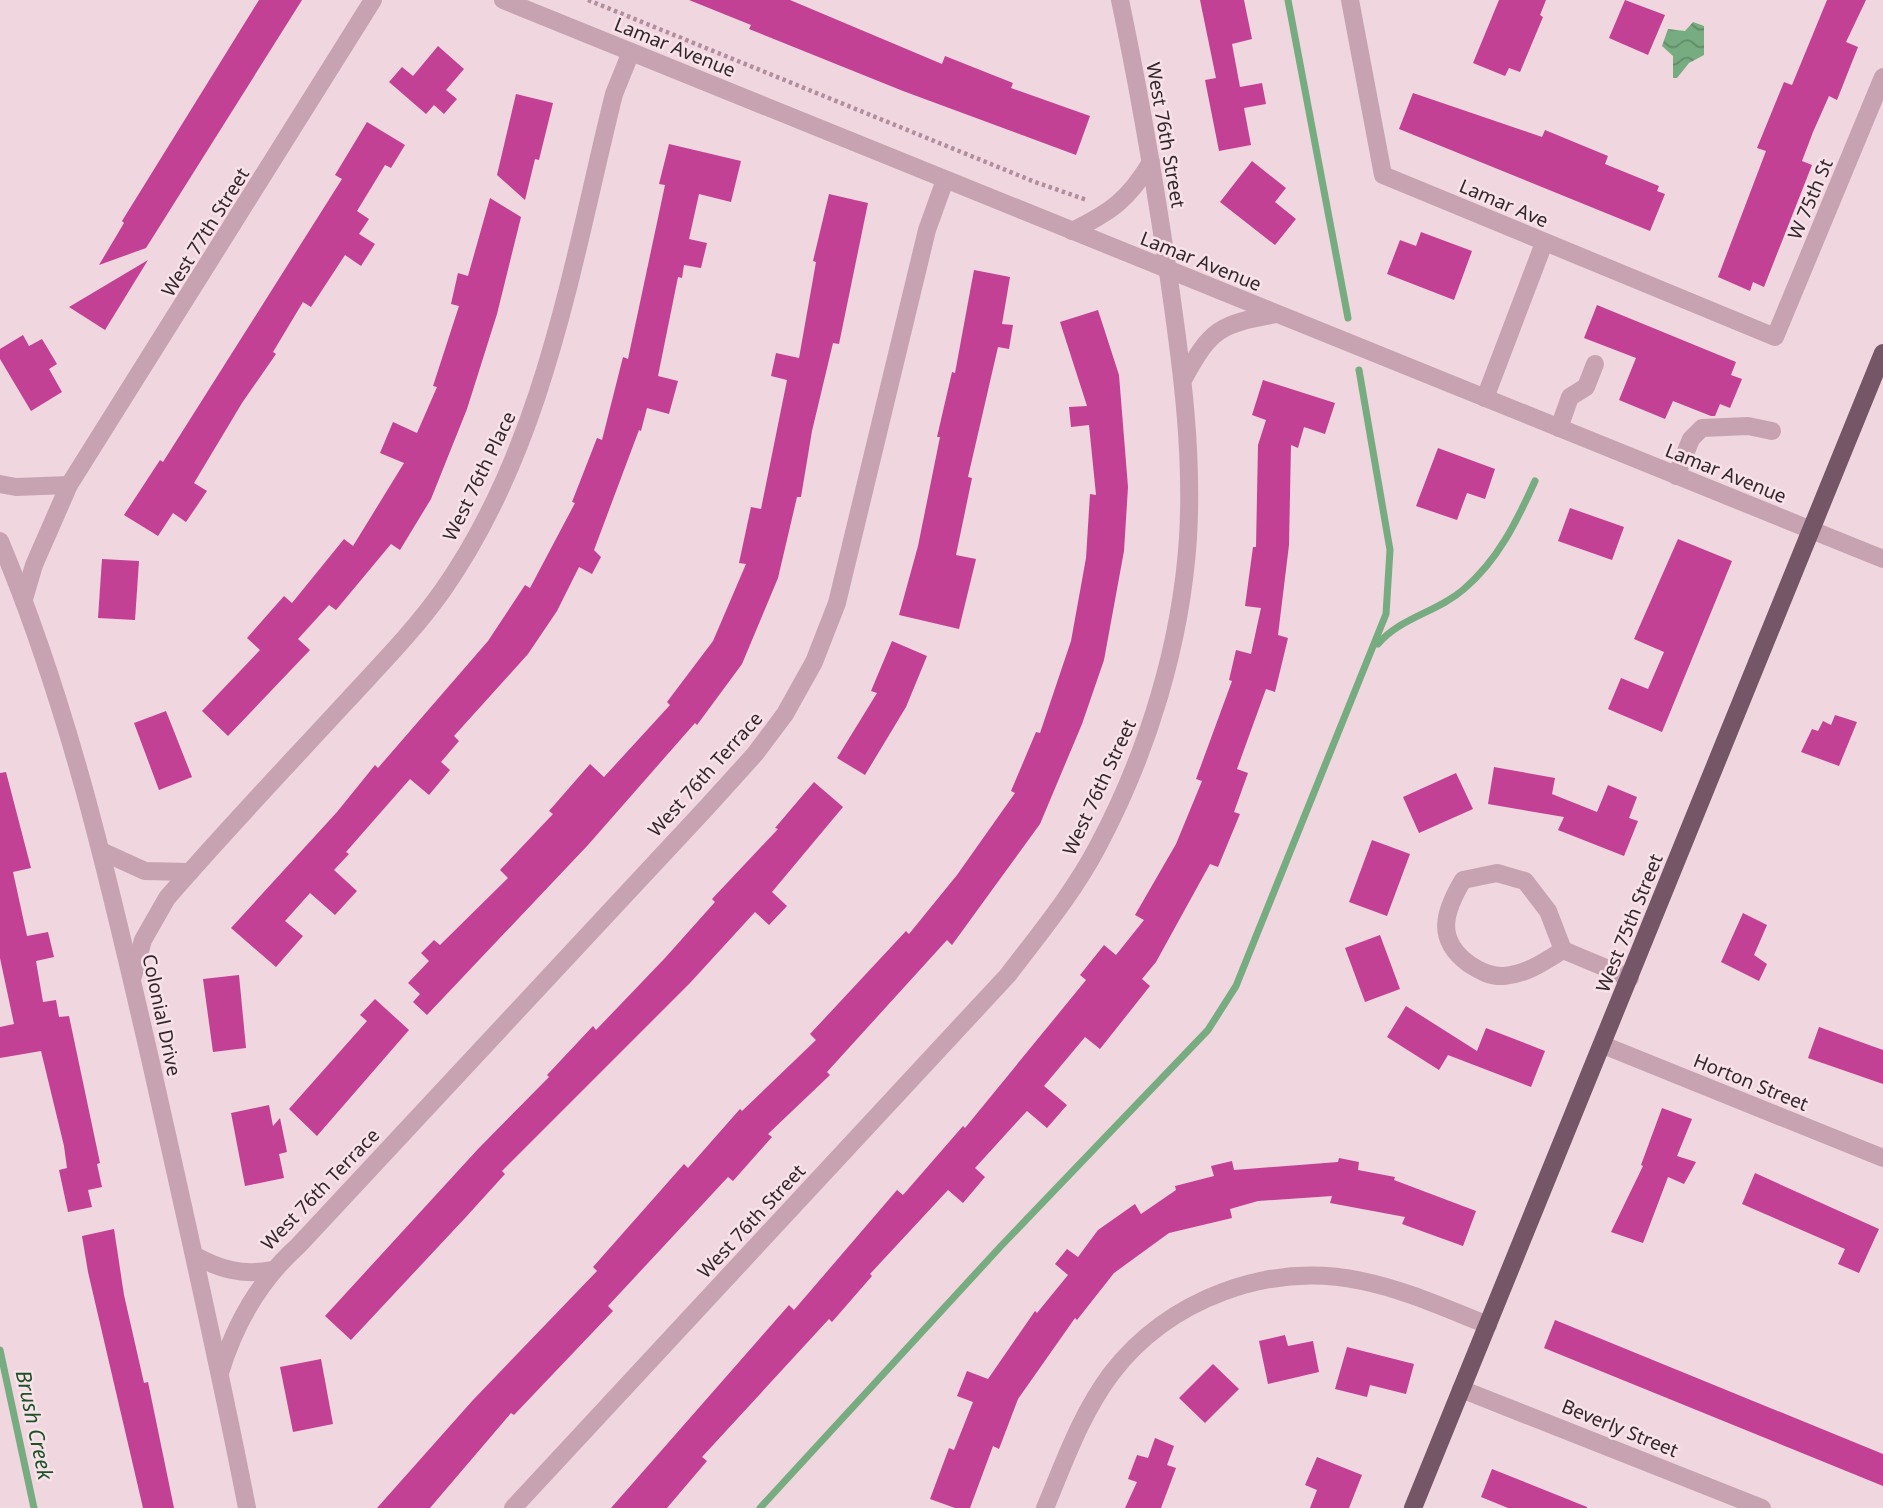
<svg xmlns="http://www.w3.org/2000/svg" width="1883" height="1508" font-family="'Noto Sans',sans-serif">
	<defs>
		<pattern id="water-waves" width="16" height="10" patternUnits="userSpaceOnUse" patternTransform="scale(1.75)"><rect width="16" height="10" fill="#76ac7f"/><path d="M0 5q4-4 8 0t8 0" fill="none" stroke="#618c68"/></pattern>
	</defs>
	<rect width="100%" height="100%" fill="#f0d6df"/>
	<path fill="url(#water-waves)" d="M1693,22L1704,26V55L1689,63L1677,78H1673V56L1662,46L1668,29L1685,31Z"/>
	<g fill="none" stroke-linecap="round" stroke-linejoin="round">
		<g stroke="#76ac7f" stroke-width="7">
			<path d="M1288,0L1348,318"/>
			<path d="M1378,644C1401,617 1438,612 1464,589C1498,560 1517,521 1535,481"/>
			<path d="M0,1350L34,1508"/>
			<path d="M760,1508L1001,1246L1208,1030L1236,986L1386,614L1390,550L1359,370"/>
		</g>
	</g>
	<g fill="#c34194">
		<path d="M259,0H302L146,248L99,265L124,223L122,221Z"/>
		<path d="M689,0H790L942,64L945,56L1013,83L1011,88L1090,116L1076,155L903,91L749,29L751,25Z"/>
		<path d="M1200,0H1244L1252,39L1232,44L1240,87L1262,83L1266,104L1244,108L1251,145L1219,151L1205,80L1216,78Z"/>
		<path d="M1499,0H1546L1540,15L1543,17L1520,72L1509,68L1505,76L1473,63Z"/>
		<path d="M1625,0L1665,15L1648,55L1609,38Z"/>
		<path d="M1827,0H1866L1846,42L1858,47L1837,100L1829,96L1813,132L1802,161L1812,165L1764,287L1753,282L1750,291L1718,277L1766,151L1757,148L1784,82L1792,85Z"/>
		<path d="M438,46L464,69L446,90L457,99L444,114L434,105L426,114L389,82L402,67L413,76Z"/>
		<path d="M1413,93L1542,137L1545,130L1608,156L1605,164L1659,186L1657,191L1665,194L1650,231L1399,129Z"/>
		<path d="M516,94L553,103L539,160L535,159L525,200L497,175Z"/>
		<path d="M367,122L405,145L391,168L385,165L357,211L369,219L359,234L375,244L361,266L345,255L311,307L303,302L273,352L276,354L242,403L194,483L207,491L186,522L173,513L158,536L124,515L160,460L163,462L342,179L335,175Z"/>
		<path d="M669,144L741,161L731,202L699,194L689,239L707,243L701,268L684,265L682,278L678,277L658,376L678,381L669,414L647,408L641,431L639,430L594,550L601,557L592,574L579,567L557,611L528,654L454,736L459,741L441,762L450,770L429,795L410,779L346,852L349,854L334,870L357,891L335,915L310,893L285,921L303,936L276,967L231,928L337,812L375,765L378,768L488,641L525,585L530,588L575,503L572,502L597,438L602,440L623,357L628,359L665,185L659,184Z"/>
		<path d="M1252,161L1286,188L1275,202L1296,219L1275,245L1220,202Z"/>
		<path d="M829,194L868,203L839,344L833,343L812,431L801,497H797L778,578L742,664L697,725L695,723L588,845L427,1015L413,1002L420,994L408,983L429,961L421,953L434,940L440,945L508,878L500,870L553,814L549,811L590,764L604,777L670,705L667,702L713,641L746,564L739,563L751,507L761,509L787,380L771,376L776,353L799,358L816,262L813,261Z"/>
		<path d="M490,198L521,217L497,314L467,409L431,499L400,550L391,544L336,610L329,605L298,639L310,650L228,736L202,711L260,650L247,638L284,596L292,603L344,539L353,546L404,463L380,453L393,422L417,433L437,387L433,386L459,306L451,304L458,273L468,276Z"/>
		<path d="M1421,232L1472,251L1454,300L1387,274L1400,240L1416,246Z"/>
		<path d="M148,260L105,330L69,307Z"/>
		<path d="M974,270L1010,277L1002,324L1013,325L1009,349L998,347L968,477L972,478L956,555L976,559L959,629L899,615L918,546L940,437H937L952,372L955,373Z"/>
		<path d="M1597,305L1736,362L1731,375L1742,379L1730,408L1720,404L1715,416H1711L1673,401L1665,419L1619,400L1636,358L1584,338Z"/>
		<path d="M1098,310L1119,375L1128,487L1124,551L1104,660L1082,724L1040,824L952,945L947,940L827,1072L830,1075L768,1134L772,1137L733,1181L728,1177L675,1234L608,1306L613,1311L514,1415L511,1413L430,1508H377L473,1400L597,1271L593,1267L684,1164L688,1168L740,1109L742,1111L816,1040L810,1034L906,931L909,934L957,875L1015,793L1011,791L1036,732L1040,733L1071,641L1086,558L1090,494L1096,495L1089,425L1071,427L1069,407L1087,406L1060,322Z"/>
		<path d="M23,335L29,346L42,339L57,364L49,369L62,392L31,411L0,359V349Z"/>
		<path d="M1263,380L1335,403L1325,434L1304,427L1298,448L1291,445L1289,545L1278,635L1288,638L1275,692L1266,689L1237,769L1248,773L1234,812L1240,814L1218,867L1210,864L1156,962L1142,979L1150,986L1100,1049L1085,1037L1044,1086L1067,1105L1047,1128L1027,1111L975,1168L985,1177L963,1203L948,1190L870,1274L872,1276L832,1322L829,1319L702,1457L707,1461L667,1508H611L789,1305L794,1310L897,1190L903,1195L963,1126L965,1128L1086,980L1080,975L1104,945L1116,955L1144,920L1135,915L1176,844L1202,781L1196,779L1232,681L1229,680L1236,650L1251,654L1261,608L1245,606L1253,547H1256L1258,445L1266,420L1252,415Z"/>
		<path d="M1438,448L1495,469L1485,499L1467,493L1457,520L1416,506Z"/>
		<path d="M1570,508L1624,527L1612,560L1558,541Z"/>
		<path d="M1678,539L1732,561L1662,732L1608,709L1621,678L1648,689L1664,652L1634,639Z"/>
		<path d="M102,559L139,561L135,620L98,618Z"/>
		<path d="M892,641L927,656L906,707L865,775L837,758L877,693L871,691Z"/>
		<path d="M166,711L192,777L159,790L134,723Z"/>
		<path d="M1835,715L1857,722L1839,766L1801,752L1812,729L1818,731L1823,721L1831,725Z"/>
		<path d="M1494,767L1555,778L1552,794L1597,812L1608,785L1637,797L1629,818L1638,821L1624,856L1558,830L1564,817L1488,804Z"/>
		<path d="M6,772L31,868L13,872L27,936L48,932L54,957L36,961L43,1002L56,1000L59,1017L69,1016L100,1163L97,1164L102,1187L88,1190L92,1207L68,1212L59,1170L67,1168L64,1146L41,1051L0,1058V1027L14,1024L0,958V773Z"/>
		<path d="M1456,773L1473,809L1419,833L1403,797Z"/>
		<path d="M814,782L843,807L772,892L787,906L769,925L755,912L690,983L502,1171L505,1174L466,1217L351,1340L325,1316L478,1149L549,1077L547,1075L593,1026L596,1030L665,958L715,902L712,899L778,829L775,828Z"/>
		<path d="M1372,840L1410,854L1387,916L1349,902Z"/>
		<path d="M1743,913L1767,925L1754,955L1767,964L1759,981L1721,962Z"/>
		<path d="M1380,935L1400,989L1365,1002L1345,948Z"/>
		<path d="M239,975L246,1048L213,1052L203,979Z"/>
		<path d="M375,999L409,1030L317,1136L289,1109L367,1021L360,1015Z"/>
		<path d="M1406,1006L1477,1051L1486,1028L1545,1051L1531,1087L1448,1055L1439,1070L1387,1037Z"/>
		<path d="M1819,1027L1883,1050V1084L1808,1058Z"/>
		<path d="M269,1105L273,1126L280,1118L287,1152L279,1154L284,1178L245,1186L231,1113Z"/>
		<path d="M1662,1108L1692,1119L1677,1156L1696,1162L1684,1184L1668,1177L1643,1243L1611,1232L1643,1166L1641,1165Z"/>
		<path d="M1339,1158L1359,1162L1358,1170L1395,1177L1394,1180L1476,1211L1463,1246L1402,1224L1405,1217L1330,1203L1332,1196L1258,1201L1230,1209L1232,1218L1169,1233L1114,1273L1077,1320L1075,1318L1018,1399L999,1449L993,1446L970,1508H955L930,1499L949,1448L954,1450L973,1402L957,1396L967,1371L988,1379L1035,1311L1037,1313L1068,1275L1055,1264L1067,1249L1078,1257L1098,1230L1135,1204L1141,1214L1176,1190L1175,1186L1214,1176L1211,1166L1232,1161L1234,1170L1338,1162Z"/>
		<path d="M1755,1173L1879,1229L1859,1273L1838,1264L1845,1249L1742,1204Z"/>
		<path d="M114,1229L124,1295L144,1383L148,1382L174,1508H143L88,1272L82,1236Z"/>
		<path d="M1555,1320L1883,1454V1486L1544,1348Z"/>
		<path d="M1285,1335L1288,1346L1313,1341L1319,1372L1268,1384L1259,1341Z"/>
		<path d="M1347,1347L1414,1364L1406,1394L1370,1385L1367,1397L1335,1389Z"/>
		<path d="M321,1359L333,1424L293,1432L280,1367Z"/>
		<path d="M1213,1364L1239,1389L1205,1423L1179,1398Z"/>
		<path d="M1155,1438L1174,1446L1167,1465L1176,1468L1161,1508H1125L1137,1482L1128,1479L1137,1455L1148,1458Z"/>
		<path d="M1317,1457L1362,1475L1349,1508H1310L1317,1490L1305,1485Z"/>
		<path d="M1492,1469L1587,1507V1508H1508L1481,1497Z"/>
	</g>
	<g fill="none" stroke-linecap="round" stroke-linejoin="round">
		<path stroke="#b28d9e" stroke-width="4.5" stroke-dasharray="3.5 3.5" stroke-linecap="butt" d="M588,0L1035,182L1087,200"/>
		<g stroke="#c7a3b2" stroke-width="18">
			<path d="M503,0L1883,559"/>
			<path d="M1350,0L1383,175L1775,337L1883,77"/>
			<path d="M1072,231C1111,212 1129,199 1151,162"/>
			<path d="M1183,380C1211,328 1220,324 1277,314"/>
			<path d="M1485,398L1544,243"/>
			<path d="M1559,428L1570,397L1586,387L1595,364"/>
			<path d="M1676,476L1691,439L1702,428L1748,426L1772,431"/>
			<path d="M0,484L16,487L69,485"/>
			<path d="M0,541C71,711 110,885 151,1063C184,1211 218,1359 247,1508"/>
			<path d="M24,599L34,565L69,485L373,0"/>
			<path d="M101,851L145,871L190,872"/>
			<path d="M1497,873L1525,881L1548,911L1563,950C1544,962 1527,974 1504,976C1491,977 1480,971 1469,964C1435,939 1444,912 1463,880Z"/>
			<path d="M1563,950L1630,978"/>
			<path d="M133,976L143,940L167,898C225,831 286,767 346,702C379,666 414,631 443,590C545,444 572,263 614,94L631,52"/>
			<path d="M1603,1045L1883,1158"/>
			<path d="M194,1255C219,1269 243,1276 272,1270"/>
			<path d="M220,1373C235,1323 260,1280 298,1246L708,806L755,754L785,714L814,662L837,603L927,230L945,180"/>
			<path d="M1461,1389L1762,1508"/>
			<path d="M513,1508L1008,975C1040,933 1074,892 1098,846C1148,752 1181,644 1188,538C1193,453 1182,370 1170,286C1156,190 1140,95 1120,0"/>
			<path d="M1045,1508C1064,1463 1081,1414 1111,1374C1168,1299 1269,1261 1362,1281C1406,1290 1447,1309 1488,1325"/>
		</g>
		<path stroke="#745666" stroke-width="18" d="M1413,1508L1883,353"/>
	</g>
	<g text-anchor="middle" stroke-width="5" stroke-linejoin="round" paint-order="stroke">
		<g font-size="19" fill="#32252c" stroke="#f8e2e9">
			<text transform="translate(675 47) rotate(22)" y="7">Lamar Avenue</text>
			<text transform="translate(1166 135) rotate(80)" y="7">West 76th Street</text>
			<text transform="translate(1810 199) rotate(-67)" y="7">W 75th St</text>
			<text transform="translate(1504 203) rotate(23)" y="7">Lamar Ave</text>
			<text transform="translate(205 232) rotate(-58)" y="7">West 77th Street</text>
			<text transform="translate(1201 261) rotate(22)" y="7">Lamar Avenue</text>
			<text transform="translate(1726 473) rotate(22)" y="7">Lamar Avenue</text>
			<text transform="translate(479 476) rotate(-64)" y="7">West 76th Place</text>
			<text transform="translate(705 774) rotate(-48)" y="7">West 76th Terrace</text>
			<text transform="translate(1099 787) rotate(-65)" y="7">West 76th Street</text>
			<text transform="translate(1629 923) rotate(-68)" y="7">West 75th Street</text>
			<text transform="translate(162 1015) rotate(78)" y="7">Colonial Drive</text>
			<text transform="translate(1751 1082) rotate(22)" y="7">Horton Street</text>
			<text transform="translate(320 1189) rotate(-46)" y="7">West 76th Terrace</text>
			<text transform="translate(751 1221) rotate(-47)" y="7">West 76th Street</text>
			<text transform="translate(1620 1428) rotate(22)" y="7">Beverly Street</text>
		</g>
		<g font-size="21" font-style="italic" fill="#1c5226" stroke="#f8e2e9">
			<text transform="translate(34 1425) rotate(78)" y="7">Brush Creek</text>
		</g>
	</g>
</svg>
